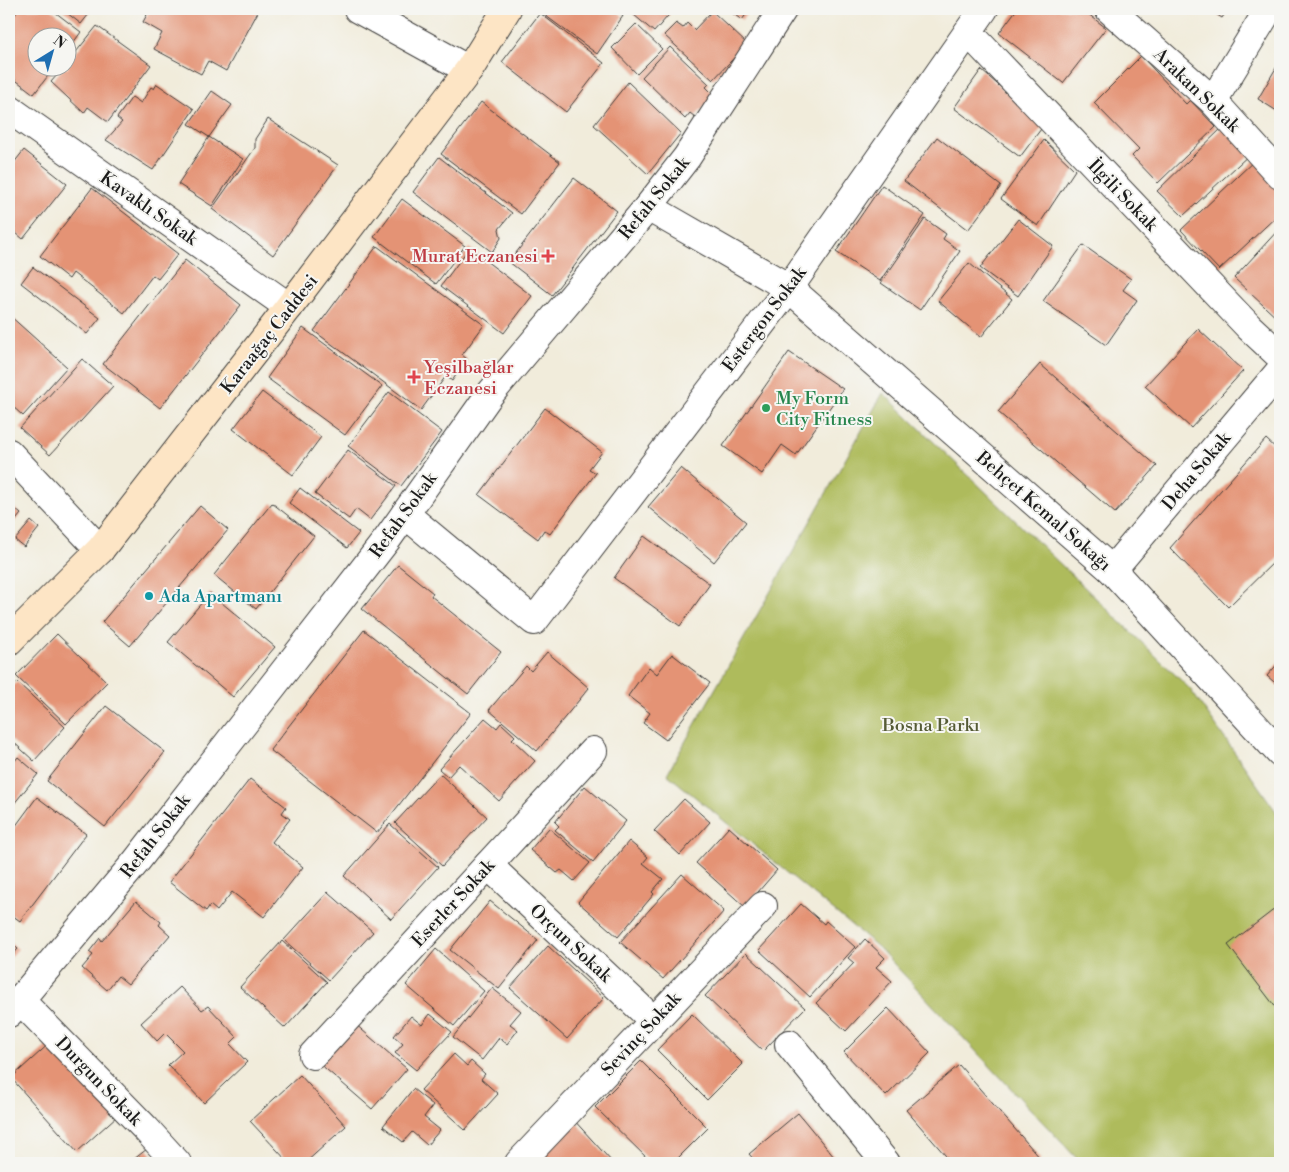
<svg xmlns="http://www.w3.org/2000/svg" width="1289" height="1172" font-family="'Libre Bodoni',serif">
	<rect width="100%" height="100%" fill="#f6f6f2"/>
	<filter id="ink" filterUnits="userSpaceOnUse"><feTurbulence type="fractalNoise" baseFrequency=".02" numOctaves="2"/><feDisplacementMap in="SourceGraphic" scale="10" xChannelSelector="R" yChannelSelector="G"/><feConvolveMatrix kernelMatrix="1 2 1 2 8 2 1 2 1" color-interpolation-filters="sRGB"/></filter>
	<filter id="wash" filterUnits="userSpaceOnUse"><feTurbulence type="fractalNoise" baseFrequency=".0096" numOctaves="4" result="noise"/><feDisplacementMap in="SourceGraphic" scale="20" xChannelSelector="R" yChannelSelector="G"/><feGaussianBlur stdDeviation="1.12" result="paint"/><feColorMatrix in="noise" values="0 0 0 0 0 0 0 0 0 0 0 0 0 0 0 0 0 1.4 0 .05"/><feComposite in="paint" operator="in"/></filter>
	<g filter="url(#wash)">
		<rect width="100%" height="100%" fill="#f1ecdb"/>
		<path fill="#aebb5c" stroke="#656c3c" d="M883,393L1190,689L1280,817V1163H1081L878,947L667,774Z"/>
		<g id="blocks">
			<g fill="#e49374">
				<path d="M19,9H51L81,32L68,50V38H38V68H54L34,94L9,75V23Z"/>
				<path d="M62,9H93L81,24Z"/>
				<path d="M150,9H252L258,12L226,71L208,61L201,74L154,49L162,33L143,22Z"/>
				<path d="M545,9H615L623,16L597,54L542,13Z"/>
				<path d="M627,9H674L654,32Z"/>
				<path d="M726,9H750L742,20Z"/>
				<path d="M1017,9H1082L1106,28L1063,83L999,33Z"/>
				<path d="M1208,9H1228L1222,18Z"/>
				<path d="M712,11L747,44L713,80L664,35L676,23L683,28L687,23L694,30Z"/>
				<path d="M540,13L604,63L566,112L502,62Z"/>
				<path d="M636,24L662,49L637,74L612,48Z"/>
				<path d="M97,26L151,65L108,122L88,107L84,113L51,82L63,68H68V62Z"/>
				<path d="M670,47L709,84L706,87L715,96L695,117L690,113L685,119L642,77Z"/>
				<path d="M1141,56L1186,104L1190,100L1216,127L1158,183L1132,156L1139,149L1094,103Z"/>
				<path d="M1280,61V113L1258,99Z"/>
				<path d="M981,70L1044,125L1020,157L954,108Z"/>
				<path d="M628,82L681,133L648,174L594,125Z"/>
				<path d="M157,84L194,109L153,170L106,140L122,122L117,118L132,97L141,103L151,87L154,89Z"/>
				<path d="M212,91L232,105L209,137L189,124Z"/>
				<path d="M481,102L560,162L521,214L441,154Z"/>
				<path d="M268,119L338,165L273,255L212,209L255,148V139Z"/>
				<path d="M1224,126L1251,153L1183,216L1157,191Z"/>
				<path d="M209,137L243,159L212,206L178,184Z"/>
				<path d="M937,137L1001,186L968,230L904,181Z"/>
				<path d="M1044,140L1075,170L1038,226L1001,199Z"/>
				<path d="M24,150L67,184L23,239L9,227V169Z"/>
				<path d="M439,157L512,213L499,229L501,238L492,252L413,192Z"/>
				<path d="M1256,159L1280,184V213L1219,270L1181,230Z"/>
				<path d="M574,178L617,211L552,295L509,262Z"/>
				<path d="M882,185L925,215L880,281L836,252Z"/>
				<path d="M92,188L178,254L158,279L153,275L124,313L73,273L69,279L40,256Z"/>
				<path d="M402,199L465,246L436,284L374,237Z"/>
				<path d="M925,219L946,234L943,239L960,251L920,310L881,283Z"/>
				<path d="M1018,219L1053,246L1018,296L980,268Z"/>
				<path d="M1280,228V321L1234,278Z"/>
				<path d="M1083,245L1131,279L1123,290L1137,300L1106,345L1043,301Z"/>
				<path d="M377,246L484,325L462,355L467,359L452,381L446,376L421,410L314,331Z"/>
				<path d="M469,248L532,296L504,333L441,286Z"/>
				<path d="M185,260L241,305L160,408L103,364Z"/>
				<path d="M969,263L1012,299L981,337L938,301Z"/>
				<path d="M33,267L100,318L87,334L21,283Z"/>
				<path d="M9,315L67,367L23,416L9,403Z"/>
				<path d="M303,328L382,386L345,435L267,378Z"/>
				<path d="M1198,329L1243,371L1191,428L1145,386Z"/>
				<path d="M789,352L843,389L796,455L782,445L762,474L723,446Z"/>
				<path d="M82,359L113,386L50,455L20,428Z"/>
				<path d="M1040,364L1157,466L1115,513L998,412Z"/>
				<path d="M262,392L321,437L293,475L233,429Z"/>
				<path d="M389,392L442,432L401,486L348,446Z"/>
				<path d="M545,408L602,452L589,469L596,473L550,534L544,530L538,539L479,495Z"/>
				<path d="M1266,439L1280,452V556L1228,607L1170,548Z"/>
				<path d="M348,450L396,486L370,520L356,509L349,519L315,494Z"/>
				<path d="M681,468L746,522L714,562L648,507Z"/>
				<path d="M300,488L359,533L347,548L289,503Z"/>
				<path d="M272,503L314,536L256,609L214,575Z"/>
				<path d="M9,504L21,514L11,526L9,525Z"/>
				<path d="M200,506L228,530L130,646L102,622Z"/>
				<path d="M31,521L39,528L24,547L15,540Z"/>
				<path d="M644,536L710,584L680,626L614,578Z"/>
				<path d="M398,565L433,593L431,596L501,652L468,694L362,609Z"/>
				<path d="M210,593L275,647L233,697L168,642Z"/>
				<path d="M364,630L471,713L377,833L270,750Z"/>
				<path d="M57,634L107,682L66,724L16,676Z"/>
				<path d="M547,652L589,688L537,751L489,710L526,666L531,671Z"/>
				<path d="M672,654L710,683L666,740L643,723L650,713L628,696L649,667L657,674Z"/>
				<path d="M1280,661V687L1267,676Z"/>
				<path d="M17,682L65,727L34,761L9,738V691Z"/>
				<path d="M106,706L165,752L105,827L47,781Z"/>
				<path d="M485,718L497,728L501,723L515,736L512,739L535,761L499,801L459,765L448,777L439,769Z"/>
				<path d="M18,757L38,774L9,810V768Z"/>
				<path d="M440,774L487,817L442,866L395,823Z"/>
				<path d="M250,779L286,807L282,813L290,819L272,842L303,867L264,917L232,892L217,911L210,905L206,911L169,882Z"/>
				<path d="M585,786L626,821L593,862L555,830L559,826L555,822Z"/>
				<path d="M37,797L86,834L20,921L9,913V835Z"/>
				<path d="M684,799L710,822L680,855L654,831Z"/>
				<path d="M390,824L438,867L391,919L344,876Z"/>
				<path d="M729,827L777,870L745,907L696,863Z"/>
				<path d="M549,828L590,863L574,881L561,870L557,873L530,850Z"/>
				<path d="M629,841L648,857L643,863L663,879L652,892L654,894L618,937L578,902Z"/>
				<path d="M682,874L724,911L663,979L620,942Z"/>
				<path d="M328,892L373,932L329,980L284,940Z"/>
				<path d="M136,901L161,922L159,925L170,935L128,984L118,976L107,990L82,968L93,955L89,952L100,938L102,941Z"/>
				<path d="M490,901L538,940L499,989L450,950Z"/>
				<path d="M801,904L824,924L826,921L855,947L810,997L759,950Z"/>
				<path d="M1280,905V1013L1228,945Z"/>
				<path d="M865,939L885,958L876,967L892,981L846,1031L816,1003L854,963L848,958Z"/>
				<path d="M9,941L18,949L9,959Z"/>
				<path d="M282,941L327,982L285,1028L240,987Z"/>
				<path d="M548,946L604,998L567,1039L510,988Z"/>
				<path d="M436,949L484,991L454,1026L406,985Z"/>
				<path d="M746,953L805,1008L763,1051L705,996Z"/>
				<path d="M180,987L202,1010L208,1006L237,1037L230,1044L247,1062L204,1103L168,1065L183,1051L165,1033L157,1041L141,1023Z"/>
				<path d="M492,988L521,1011L510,1024L518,1030L507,1044L499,1038L482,1060L453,1037Z"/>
				<path d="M888,1008L930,1053L886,1096L844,1052Z"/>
				<path d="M430,1014L452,1032L416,1070L395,1053L403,1044L394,1036L411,1016L422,1025Z"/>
				<path d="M692,1014L743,1064L707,1100L657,1050Z"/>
				<path d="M354,1023L407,1069L372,1109L319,1063Z"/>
				<path d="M51,1042L118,1115L77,1152L11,1078Z"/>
				<path d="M454,1054L467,1066L471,1061L485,1074L481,1079L498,1094L465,1130L421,1090Z"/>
				<path d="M641,1061L708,1128L673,1163H652L595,1107Z"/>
				<path d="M959,1065L1041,1159L1035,1163H952L906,1110Z"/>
				<path d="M300,1075L346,1126L305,1163H289L250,1121Z"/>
				<path d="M413,1089L433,1105L424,1117L440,1130L427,1145L412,1132L403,1142L383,1126Z"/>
				<path d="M798,1113L839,1163H757L749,1154Z"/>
				<path d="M572,1118L613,1163H544L534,1153Z"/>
				<path d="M147,1149L158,1163H129Z"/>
			</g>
		</g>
	</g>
	<g filter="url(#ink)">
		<use href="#blocks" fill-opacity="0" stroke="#3c3b39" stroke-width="1"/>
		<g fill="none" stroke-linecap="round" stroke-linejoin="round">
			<defs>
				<g id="street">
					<path d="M358,9L469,70"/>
					<path d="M1109,9L1213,101L1280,175"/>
					<path d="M968,32L1249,327L1280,356"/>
					<path d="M1213,101L1269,9"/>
					<path d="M9,109L289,307"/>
					<path d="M648,207L789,288L1112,570L1280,753"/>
					<path d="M9,453L100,550"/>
					<path d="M405,514L534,621L789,288L984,9"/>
					<path d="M1112,570L1280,371"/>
					<path d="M488,865L654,1021"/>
					<path d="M19,999L146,1129L177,1163"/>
					<path d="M9,1013L135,863L388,538L490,394L648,207L687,157L783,9"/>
					<path d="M789,1044L886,1163"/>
					<path d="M313,1055L593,751"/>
					<path d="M519,1163L763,906"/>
				</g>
				<path id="secondary" d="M9,641L100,550L289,307L469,70L507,9"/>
			</defs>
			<use href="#street" stroke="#3c3b39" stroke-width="30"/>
			<use href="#secondary" stroke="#3c3b39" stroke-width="30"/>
			<use href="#street" stroke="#fff" stroke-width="28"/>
			<use href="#secondary" stroke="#fde5c5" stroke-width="28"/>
		</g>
	</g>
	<g fill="#e0444e" stroke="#f6f6f2" stroke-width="2">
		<path d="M545.5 248.5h5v5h5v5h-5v5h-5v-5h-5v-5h5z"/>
		<path d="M411.5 369.5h5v5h5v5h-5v5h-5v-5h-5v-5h5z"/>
	</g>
	<circle fill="#2e9e5b" stroke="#f6f6f2" stroke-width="2" cx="766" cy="408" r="5"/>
	<circle fill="#0f9aa8" stroke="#f6f6f2" stroke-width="2" cx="149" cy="596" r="5"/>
	<g text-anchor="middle" stroke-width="4" stroke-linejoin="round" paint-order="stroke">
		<g font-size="18" fill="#1c1c1c" stroke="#f6f6f2">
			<text transform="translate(1197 90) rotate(44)" y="6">Arakan Sokak</text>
			<text transform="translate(1123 195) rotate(46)" y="6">İlgili Sokak</text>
			<text transform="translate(654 198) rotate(-51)" y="6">Refah Sokak</text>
			<text transform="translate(149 208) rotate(35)" y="6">Kavaklı Sokak</text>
			<text transform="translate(764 319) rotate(-53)" y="6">Estergon Sokak</text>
			<text transform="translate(269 334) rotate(-52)" y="6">Karaağaç Caddesi</text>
			<text transform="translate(1196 471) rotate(-50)" y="6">Deha Sokak</text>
			<text transform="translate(1044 511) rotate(41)" y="6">Behçet Kemal Sokağı</text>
			<text transform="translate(403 515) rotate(-54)" y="6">Refah Sokak</text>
			<text transform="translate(155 836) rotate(-52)" y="6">Refah Sokak</text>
			<text transform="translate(453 903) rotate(-47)" y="6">Eserler Sokak</text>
			<text transform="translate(571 943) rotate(43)" y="6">Orçun Sokak</text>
			<text transform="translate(641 1034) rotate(-47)" y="6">Sevinç Sokak</text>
			<text transform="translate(99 1081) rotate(46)" y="6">Durgun Sokak</text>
		</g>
		<g font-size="18" fill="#be3a42" stroke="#f6f6f2" text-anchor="end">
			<text x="538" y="262">Murat Eczanesi</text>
			<text x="424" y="373" text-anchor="start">Yeşilbağlar<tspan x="424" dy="21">Eczanesi</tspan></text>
		</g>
		<g font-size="18" fill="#27864d" stroke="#f6f6f2" text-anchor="start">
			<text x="776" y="404">My Form<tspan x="776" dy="21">City Fitness</tspan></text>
		</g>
		<g font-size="18" fill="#0d838f" stroke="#f6f6f2" text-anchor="start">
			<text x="159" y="602">Ada Apartmanı</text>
		</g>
		<g font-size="18" fill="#565c36" stroke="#f6f6f2">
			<text x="931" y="731">Bosna Parkı</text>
		</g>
	</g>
	<rect width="1289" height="1172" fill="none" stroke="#f6f6f2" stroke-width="30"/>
	<g transform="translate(52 52) rotate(37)"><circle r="24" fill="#f6f6f2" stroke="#9f9f9c"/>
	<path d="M0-4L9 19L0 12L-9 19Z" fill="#1f6fb2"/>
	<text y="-8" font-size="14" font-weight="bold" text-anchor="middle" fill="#1c1c1c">N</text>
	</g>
</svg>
